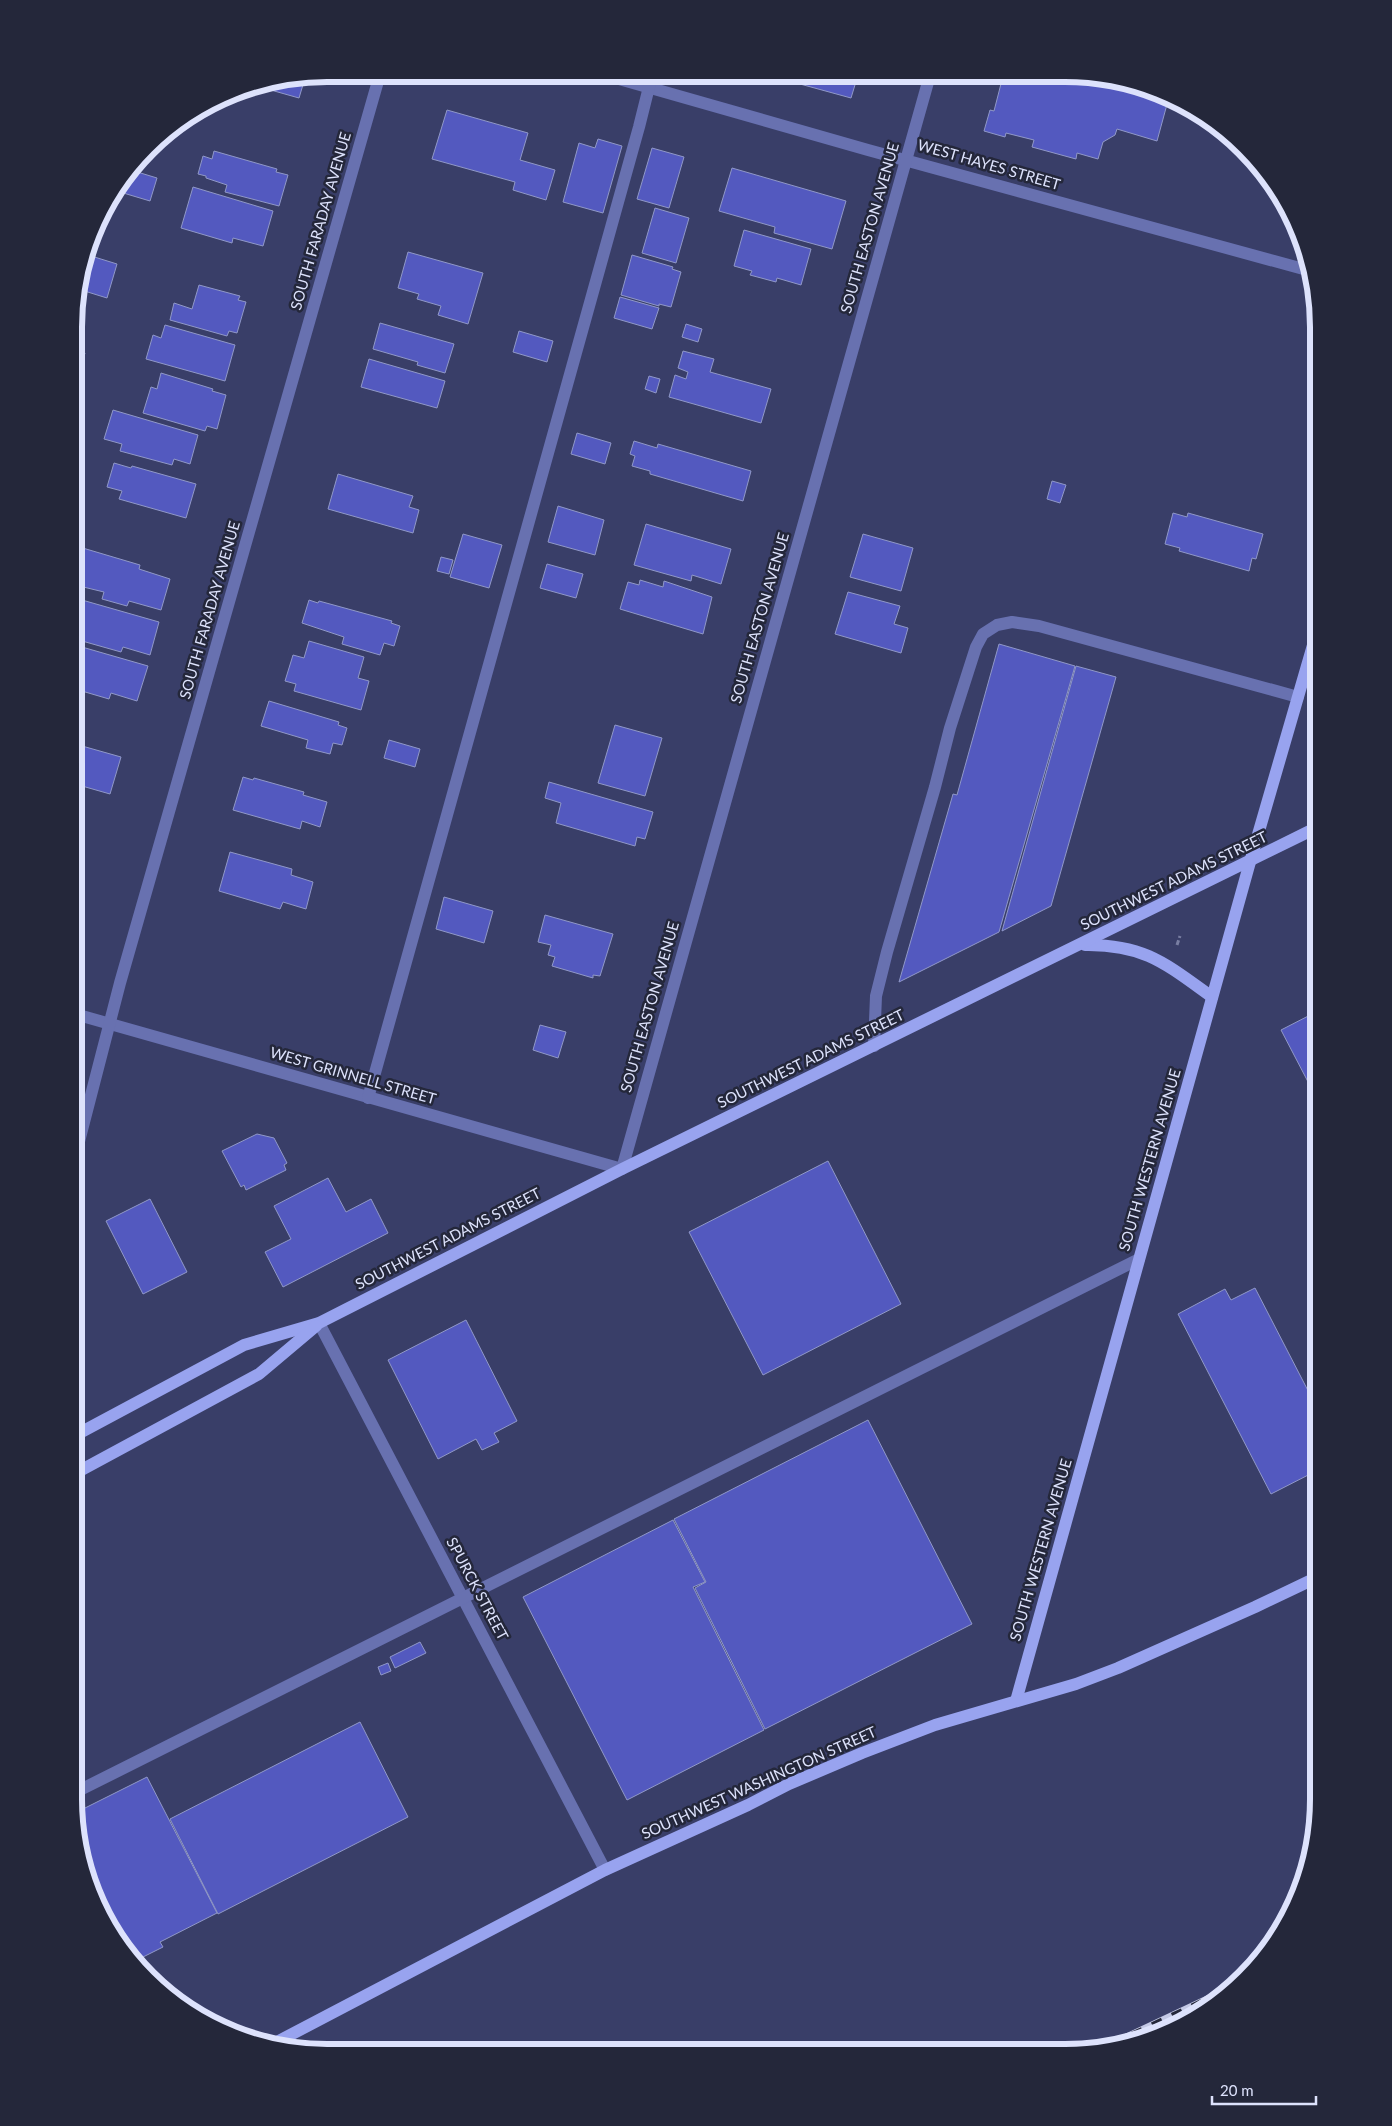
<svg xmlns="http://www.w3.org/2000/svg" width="1392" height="2126" font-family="Lato,sans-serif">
	<rect width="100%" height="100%" fill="#393e68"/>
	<g fill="#5359bf" stroke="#9098c8">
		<path d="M779,75H858L851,98L800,84L779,77Z"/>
		<path d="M1003,76H1042L1049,78L1050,76H1071L1095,82L1098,76L1161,93L1169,97L1157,141L1117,129L1115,135L1103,142L1098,159L1077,153L1076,159L1032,147L1034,140L1006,133L1005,137L984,131L990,110L994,111Z"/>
		<path d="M305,78L299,98L260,87Z"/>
		<path d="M447,110L528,133L520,160L555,170L546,200L513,190L515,182L432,159Z"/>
		<path d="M598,139L622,146L603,213L563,202L579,143L595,148Z"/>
		<path d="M652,148L684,157L669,208L637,199Z"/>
		<path d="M214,151L277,169L276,172L288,175L279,206L225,192L227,185L206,178V176L198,174L203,156L212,159Z"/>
		<path d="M732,168L846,201L832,249L774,233L775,227L719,211Z"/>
		<path d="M134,171L157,178L150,201L120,192Z"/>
		<path d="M193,187L273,211L263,246L233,238L232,243L181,228Z"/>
		<path d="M655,208L689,218L676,263L642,253Z"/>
		<path d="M744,230L811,249L801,285L777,278L776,282L750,275L752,271L734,266Z"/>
		<path d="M408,252L483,273L468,324L438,315L441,306L417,299L419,294L398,288Z"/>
		<path d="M88,255L117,264L107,298L78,289Z"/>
		<path d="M632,255L673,267L672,269L681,272L671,307L659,304V306L621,295Z"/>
		<path d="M199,285L240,296L238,300L246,302L237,333L229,331L227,336L170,320L174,303L192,309Z"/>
		<path d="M620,297L659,308L652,329L614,318Z"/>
		<path d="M380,323L454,344L445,373L417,365L418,362L373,349Z"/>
		<path d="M686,324L702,329L698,342L682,337Z"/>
		<path d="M165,325L235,345L225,381L146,359L153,335L161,338Z"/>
		<path d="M519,331L553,341L547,362L513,352Z"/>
		<path d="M76,350L85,353L79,372L76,371Z"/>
		<path d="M683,351L714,359L710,372L771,389L761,423L669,397L675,375L686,379L688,372L678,368Z"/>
		<path d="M369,359L445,381L437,408L361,387Z"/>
		<path d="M161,373L213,389L212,391L226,395L217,429L207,426L205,431L143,413L151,387L157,389Z"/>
		<path d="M649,376L660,379L656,393L645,389Z"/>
		<path d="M113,410L198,435L190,464L174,459L172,465L120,451L122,444L104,439Z"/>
		<path d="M577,433L611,443L605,464L571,454Z"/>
		<path d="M634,441L657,448L658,444L751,471L743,501L650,474V471L632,466L635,456L630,454Z"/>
		<path d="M114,463L131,468L132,466L196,484L186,518L119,499L122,491L107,487Z"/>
		<path d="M338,474L413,496L409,507L419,510L413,533L328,509Z"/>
		<path d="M1052,481L1066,485L1060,503L1047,499Z"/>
		<path d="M558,506L604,520L595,555L548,542Z"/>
		<path d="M1173,513L1187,517L1188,513L1263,534L1256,559L1252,558L1249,571L1179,551L1180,548L1165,544Z"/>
		<path d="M646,524L731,549L721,584L692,575L691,581L634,565Z"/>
		<path d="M463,534L502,545L489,588L450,577Z"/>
		<path d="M863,534L913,548L901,591L850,577Z"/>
		<path d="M76,546L140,565L139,569L170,579L161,610L129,601L127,606L102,599L104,592L75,585Z"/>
		<path d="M441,557L453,560L449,574L437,571Z"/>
		<path d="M547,564L583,574L576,598L540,588Z"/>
		<path d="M640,580L663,587L664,581L712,597L703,634L620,609L628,582L639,585Z"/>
		<path d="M848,592L900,606L894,624L908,628L901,653L835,634Z"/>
		<path d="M75,598L159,622L150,655L123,647L121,652L75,639Z"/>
		<path d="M309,600L318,603L319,601L392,621L391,623L400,626L394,646L384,643L380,655L342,644L344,637L302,623Z"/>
		<path d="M309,641L364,657L358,678L369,681L361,710L294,691L296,684L285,681L293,655L304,658Z"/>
		<path d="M999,644L1075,666L999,932L899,982L953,794L957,795Z"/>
		<path d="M75,645L148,666L137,701L111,693L109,699L75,689Z"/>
		<path d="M1076,666L1116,677L1051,906L1002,931Z"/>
		<path d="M269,701L339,722L338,725L347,728L342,745L333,743L330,754L306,748L308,740L261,726Z"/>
		<path d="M615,725L662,738L645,796L598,783Z"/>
		<path d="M389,740L420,749L415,767L384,758Z"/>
		<path d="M75,744L121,757L110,794L75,784Z"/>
		<path d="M243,777L253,780L254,778L304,792L303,795L327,802L320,827L302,821L300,829L233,810Z"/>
		<path d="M549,782L653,812L645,839L637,837L635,846L556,823L561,803L545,798Z"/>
		<path d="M230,852L292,869L291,875L313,882L306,909L283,902L280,909L219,891Z"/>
		<path d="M444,897L493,911L484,943L436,929Z"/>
		<path d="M545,915L613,934L600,976L593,975V978L552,966L555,957L548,955L551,945L538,942Z"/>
		<path d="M1318,1011V1101L1281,1030Z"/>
		<path d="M540,1025L566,1032L558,1058L533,1050Z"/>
		<path d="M257,1134L274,1138L287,1163L284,1165L286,1170L246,1190L244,1185L241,1187L222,1151Z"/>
		<path d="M828,1161L901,1304L763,1375L689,1232Z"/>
		<path d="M328,1178L346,1212L371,1199L388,1233L283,1287L265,1252L291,1239L274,1206Z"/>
		<path d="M150,1199L187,1272L143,1294L106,1221Z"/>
		<path d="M1255,1288L1318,1410V1470L1271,1494L1178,1314L1225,1289L1231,1300Z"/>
		<path d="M466,1320L517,1421L494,1433L499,1442L482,1450L476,1439L438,1459L388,1360Z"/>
		<path d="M868,1420L972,1624L765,1729L695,1588L706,1582L674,1519Z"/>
		<path d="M673,1520L705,1582L693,1587L764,1730L627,1800L523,1597Z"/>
		<path d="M420,1642L426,1653L395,1668L390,1657Z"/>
		<path d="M388,1663L391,1671L381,1675L378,1667Z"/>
		<path d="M360,1722L408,1817L218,1914L170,1819Z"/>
		<path d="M147,1777L217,1913L160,1942L163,1947L135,1961L126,1953L93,1896L77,1812Z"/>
	</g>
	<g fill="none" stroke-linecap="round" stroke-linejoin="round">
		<path stroke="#797ea2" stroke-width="3" stroke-dasharray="5 2.5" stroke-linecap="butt" d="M1177,945L1180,936"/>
		<g stroke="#6871b0" stroke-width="12">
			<path d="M605,75L868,150L1307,270"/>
			<path d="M1311,831L1318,846"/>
			<path d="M75,1014L622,1169L930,75"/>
			<path d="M874,1046L876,996L887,952L935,787L950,728L976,647L983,634L997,625L1012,622L1039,626L1298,697"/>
			<path d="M368,1098L639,127L652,75"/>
			<path d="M75,1157L120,983L380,74"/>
			<path d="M319,1323L605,1870"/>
			<path d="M74,1793L1139,1259"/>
		</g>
		<g stroke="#98a3ef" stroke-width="12">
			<path d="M1085,945C1144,944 1166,964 1212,997"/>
			<path d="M74,1436L244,1345L319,1323L622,1169L1318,827"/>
			<path d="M74,1474L259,1374L316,1326"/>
			<path d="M1016,1701L1250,862L1318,628"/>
			<path d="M273,2044L605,1870L748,1805L789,1784L862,1753L935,1725L1076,1684L1118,1668L1255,1607L1318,1577"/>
		</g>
		<defs>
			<path id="rail" d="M1112,2043L1231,1987"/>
		</defs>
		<use href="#rail" stroke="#c3c8e5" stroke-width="5.5"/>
		<use href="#rail" stroke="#24273a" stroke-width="4" stroke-dasharray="11" stroke-linecap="butt"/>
	</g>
	<g text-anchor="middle" stroke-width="5" stroke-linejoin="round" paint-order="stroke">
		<g font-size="15" fill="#dde2fc" stroke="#24273a">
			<text transform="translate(989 165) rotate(16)" y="5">WEST HAYES STREET</text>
			<text transform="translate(321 221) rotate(-74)" y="5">SOUTH FARADAY AVENUE</text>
			<text transform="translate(870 228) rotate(-74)" y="5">SOUTH EASTON AVENUE</text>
			<text transform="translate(210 610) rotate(-74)" y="5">SOUTH FARADAY AVENUE</text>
			<text transform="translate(760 618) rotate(-74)" y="5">SOUTH EASTON AVENUE</text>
			<text transform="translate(1174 881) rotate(-26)" y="5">SOUTHWEST ADAMS STREET</text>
			<text transform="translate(650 1007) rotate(-74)" y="5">SOUTH EASTON AVENUE</text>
			<text transform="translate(811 1059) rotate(-26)" y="5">SOUTHWEST ADAMS STREET</text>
			<text transform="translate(353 1076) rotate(16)" y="5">WEST GRINNELL STREET</text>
			<text transform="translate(1150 1160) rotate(-74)" y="5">SOUTH WESTERN AVENUE</text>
			<text transform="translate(448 1239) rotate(-27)" y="5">SOUTHWEST ADAMS STREET</text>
			<text transform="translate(1041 1550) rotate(-74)" y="5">SOUTH WESTERN AVENUE</text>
			<text transform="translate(477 1589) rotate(62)" y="5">SPURCK STREET</text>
			<text transform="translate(759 1783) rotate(-24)" y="5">SOUTHWEST WASHINGTON STREET</text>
		</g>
	</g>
	<path d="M0 0H1392V2126H0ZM327 82H1065A245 245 0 0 1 1310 327V1799A245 245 0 0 1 1065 2044H327A245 245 0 0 1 82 1799V327A245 245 0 0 1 327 82Z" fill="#24273a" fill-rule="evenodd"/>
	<path fill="none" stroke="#dde2fc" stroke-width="6" d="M327 82H1065A245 245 0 0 1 1310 327V1799A245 245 0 0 1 1065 2044H327A245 245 0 0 1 82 1799V327A245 245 0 0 1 327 82Z"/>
	<path d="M1212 2096v8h104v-8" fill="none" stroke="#dde2fc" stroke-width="2.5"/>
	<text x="1220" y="2096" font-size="15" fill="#dde2fc" stroke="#24273a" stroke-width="4" paint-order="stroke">20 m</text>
</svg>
